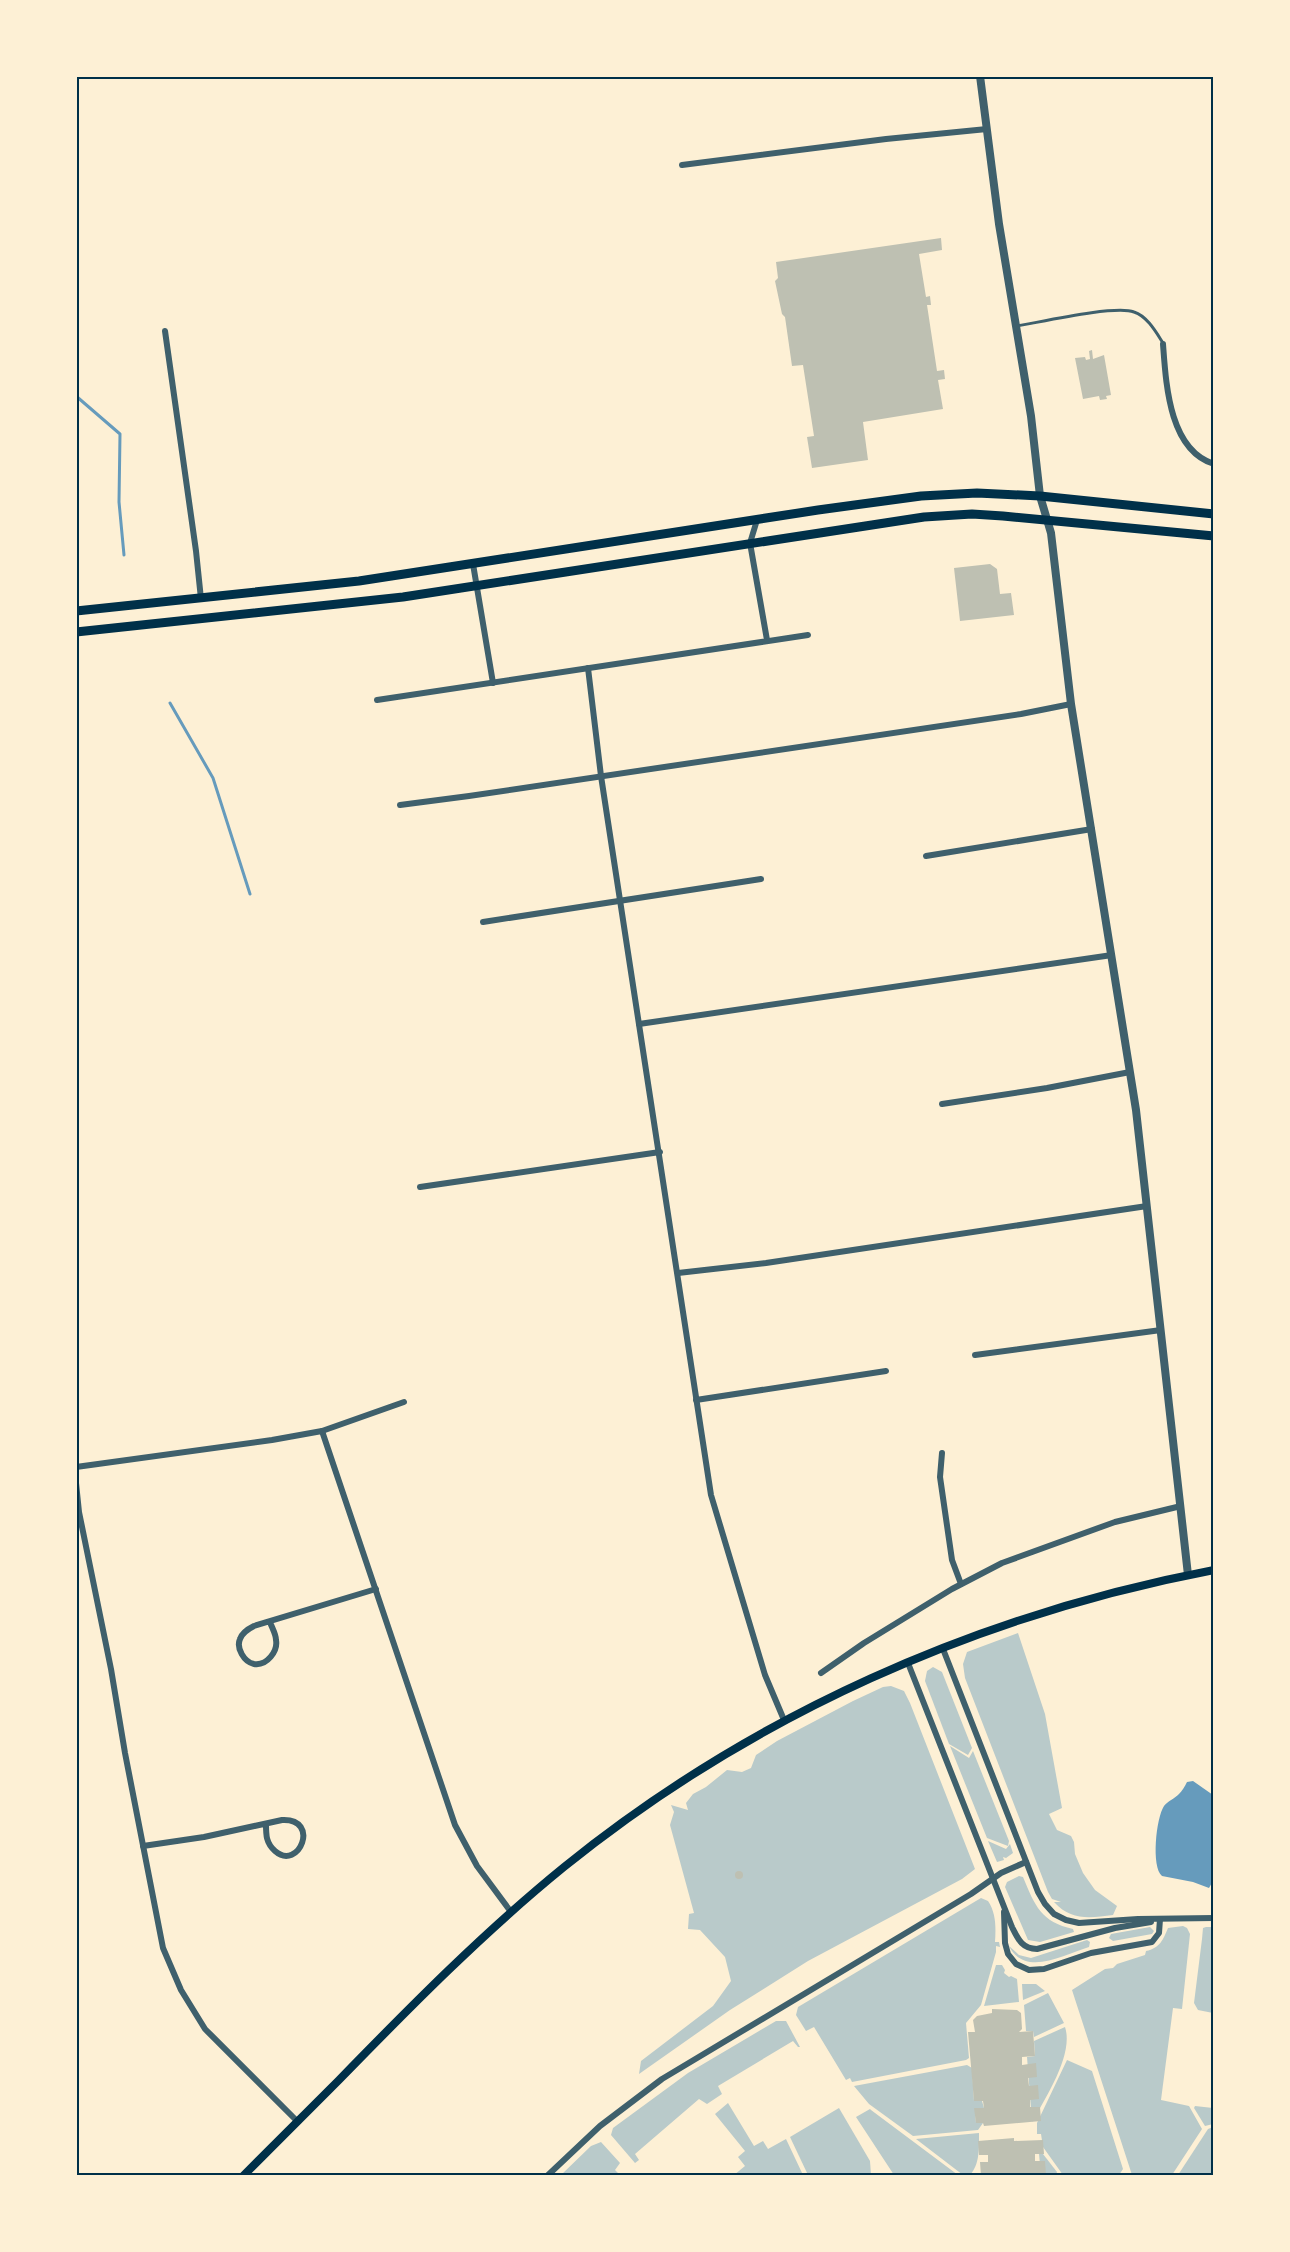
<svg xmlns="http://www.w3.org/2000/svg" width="1290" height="2252" font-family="'Alegreya Sans',sans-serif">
	<rect width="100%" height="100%" fill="#fdf0d5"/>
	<g fill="#b9caca">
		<path d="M1018,1633L1045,1714L1062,1808L1049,1814L1057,1830L1071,1836L1074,1842L1075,1854L1083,1873L1095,1890L1117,1906L1113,1915C1090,1918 1071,1921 1054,1902H1061L1052,1899L1048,1892L965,1678L963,1664L967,1652Z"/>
		<path d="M933,1667L942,1672L972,1748L968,1755L949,1744L925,1681L927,1671Z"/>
		<path d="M891,1686L904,1691L910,1703L975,1869L962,1879L808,1961L730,2010L639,2074L641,2061L713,2006L731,1981L725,1957L700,1930L688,1929L689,1914L694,1913L670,1825L674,1812L671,1805L688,1810L686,1803L693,1794L706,1787L727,1770L742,1772L751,1768L756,1755L777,1741L853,1701L883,1687Z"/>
		<path d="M950,1746L969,1758L973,1751L1009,1841L1008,1846L987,1838Z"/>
		<path d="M988,1841L1006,1849L1010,1844L1013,1853L1006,1858L1003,1857L1004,1860L997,1862Z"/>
		<path d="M1019,1876L1023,1877C1035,1906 1041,1922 1073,1929L1074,1932L1040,1942L1028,1940L1005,1887L1007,1882Z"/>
		<path d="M981,1898L988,1901C996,1913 996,1927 995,1942H999L1000,1947L996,1946V1952L981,2005L966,2023L969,2058L966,2060L852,2082L850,2078L846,2080L814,2027L806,2031L796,2015L798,2007Z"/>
		<path d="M1183,1926L1187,1928L1190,1934L1182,2009L1173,2008L1161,2100L1189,2106L1202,2129L1172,2175H1132L1072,1990L1105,1969L1113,1968L1117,1964L1145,1955L1146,1951C1160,1948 1163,1940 1168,1928Z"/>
		<path d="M1150,1927L1154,1931L1152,1934L1113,1941L1109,1938L1111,1934Z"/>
		<path d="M1206,1927H1213V2013L1198,2010L1194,2003L1202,1939L1203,1928Z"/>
		<path d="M1087,1940L1090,1942L1089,1947C1065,1954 1025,1978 1009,1946L1019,1955L1031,1958Z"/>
		<path d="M996,1965H1002L1005,1970L1004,1973L1009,1977L1011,1976L1017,1979L1019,2002L984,2006Z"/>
		<path d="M1022,1984H1036L1045,1991L1023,2000Z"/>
		<path d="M1048,1993L1064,2023L1034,2037L1033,2031H1026L1024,2005Z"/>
		<path d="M776,2021H786L800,2047H798L793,2041L718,2086L722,2094L707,2104L699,2099L635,2154L639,2160L635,2163L611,2135L613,2128L688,2073Z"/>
		<path d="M1065,2027C1074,2054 1046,2097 1032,2122L1027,2057L1035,2056L1034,2041Z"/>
		<path d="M1067,2060L1092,2071L1123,2169L1119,2175H1063L1043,2147L1041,2134H1037V2123Z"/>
		<path d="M967,2065L972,2068L974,2101H982L984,2108L975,2109L976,2123H983L978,2130L913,2136L869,2104L854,2086Z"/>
		<path d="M728,2103L754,2146L763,2141L768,2149L786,2139L803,2175H734L745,2166L738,2157L745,2151L715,2114Z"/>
		<path d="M1195,2106L1213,2108V2124L1205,2126L1194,2108Z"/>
		<path d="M839,2108L870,2161L871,2175H808L790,2137Z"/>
		<path d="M870,2109L871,2110L958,2175H894L856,2117Z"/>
		<path d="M1213,2127V2175H1178L1208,2129Z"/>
		<path d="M979,2133C979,2148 980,2164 970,2175H963L916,2139Z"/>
		<path d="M601,2142L620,2163L615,2170L620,2175H561L591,2146Z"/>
		<path d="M1039,2154H1043L1057,2172L1056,2175H1041Z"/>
	</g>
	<path fill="#669bbc" d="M1193,1781L1213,1795V1881L1209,1888L1193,1882L1162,1876C1151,1867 1156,1818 1164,1806C1168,1801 1174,1799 1179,1794C1182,1791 1185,1786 1187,1782Z"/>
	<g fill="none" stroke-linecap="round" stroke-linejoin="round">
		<g stroke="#669bbc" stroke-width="3">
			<path d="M76,396L120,434L119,502L124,555"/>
			<path d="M170,703L213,778L250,894"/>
		</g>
	</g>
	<g fill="#bec0b2">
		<path d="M941,238L942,250L919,254L926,297L930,296L931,305H927L937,371L944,370L945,379L938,380L943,409L863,422L868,460L812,468L807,437L814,436L803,365L792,366L785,317L782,314L775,281L778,278L776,262Z"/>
		<path d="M1092,350L1093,359L1104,355L1111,395L1106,396L1107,399L1100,400L1099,396L1083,399L1075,358L1085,357L1086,360L1090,359L1089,351Z"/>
		<path d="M990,564L997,569L1000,594L1011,593L1014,615L960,621L954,568Z"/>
		<circle cx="739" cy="1875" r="4"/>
		<path d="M992,2009L1017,2010L1021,2013L1022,2029L1019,2032L1033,2031L1035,2056L1022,2057V2065L1036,2063L1037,2077L1028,2078L1029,2086L1038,2085L1039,2099L1030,2100V2107H1040L1041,2121L984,2126L983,2123H976L974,2108H984L983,2101H974L968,2032H975L973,2020L977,2016L992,2013Z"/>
		<path d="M1014,2138V2141L1043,2140L1044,2154H1035V2161H1045L1046,2175L981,2176L980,2162H988V2155H979L978,2141Z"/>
	</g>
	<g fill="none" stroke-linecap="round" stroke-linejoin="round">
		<path stroke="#3f606c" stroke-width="3" d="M1017,326C1041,322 1115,305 1134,312C1147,316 1156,332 1163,343"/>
		<g stroke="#3f606c" stroke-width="6">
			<path d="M682,165L886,139L987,129"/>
			<path d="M165,331L196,551L201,599"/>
			<path d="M1163,344C1166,384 1169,450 1214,464"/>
			<path d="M757,520L750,543L767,640"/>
			<path d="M473,564L493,683"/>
			<path d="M588,668L601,776L711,1495L765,1675L784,1720"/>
			<path d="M377,700L808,635"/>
			<path d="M400,805L469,796L1021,714L1071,704"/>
			<path d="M926,856L1092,829"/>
			<path d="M483,922L761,879"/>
			<path d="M639,1024L1112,955"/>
			<path d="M942,1104L1047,1088L1130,1072"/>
			<path d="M420,1187L660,1152"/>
			<path d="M678,1273L766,1263L1147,1206"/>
			<path d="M975,1355L1161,1330"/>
			<path d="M696,1400L886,1371"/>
			<path d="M322,1431L455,1825L477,1866L511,1912"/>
			<path d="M942,1453L940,1477L952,1560L961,1584"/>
			<path d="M76,1467L272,1440L322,1431L404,1402"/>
			<path d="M76,1483L79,1512L111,1669L125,1753L163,1948L181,1990L205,2029L297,2121"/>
			<path d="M270,1622C272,1628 276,1634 276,1640C278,1651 267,1666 254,1664C244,1662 236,1648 240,1639C242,1633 248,1629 254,1626L376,1589"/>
			<path d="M943,1649L1038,1892L1045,1904L1054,1914L1066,1920L1079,1923L1138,1919L1214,1918"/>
			<path d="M908,1663L1012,1927C1018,1939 1022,1949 1037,1949L1115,1928L1151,1922"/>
			<path d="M821,1673L864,1643L952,1589L1002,1563L1115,1522L1181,1506"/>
			<path d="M143,1846L204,1837L282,1820C321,1818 299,1872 275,1851C266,1843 266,1835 266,1824"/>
			<path d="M1004,1912L1005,1943L1008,1954L1016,1964L1029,1970L1044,1969L1091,1953L1152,1942L1159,1933L1160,1919"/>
			<path d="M547,2176L600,2126L662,2079L971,1894L1001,1873L1026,1862"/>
		</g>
		<path stroke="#3f606c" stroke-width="8" d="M980,76L999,224L1031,416L1040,496L1051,533L1071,704L1136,1110L1188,1575"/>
		<path stroke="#003049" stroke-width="8" d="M243,2176C275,2144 307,2112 339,2080C411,2006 484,1932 564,1867C752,1715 977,1615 1214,1570"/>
		<g stroke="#003049" stroke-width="9">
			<path d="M76,611L359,581L818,510L921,496L977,493L1040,496L1214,514"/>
			<path d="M76,632L403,597L924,517L972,514L1003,516L1214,536"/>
		</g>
	</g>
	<rect width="1290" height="2252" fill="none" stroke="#fdf0d5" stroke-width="156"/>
	<rect x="78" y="78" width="1134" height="2096" fill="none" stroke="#003049" stroke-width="2"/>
</svg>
